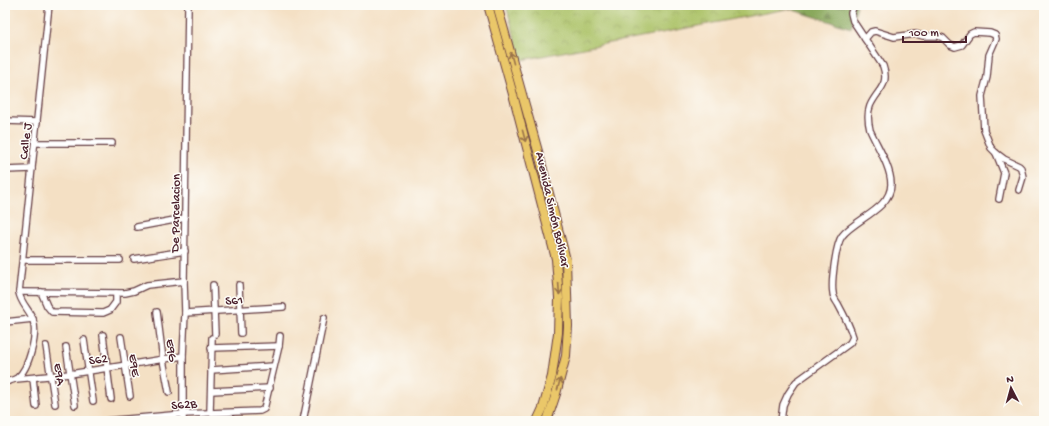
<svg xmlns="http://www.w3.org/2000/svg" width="1049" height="426" font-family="'Gochi Hand',sans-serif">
	<defs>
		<pattern id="forest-firs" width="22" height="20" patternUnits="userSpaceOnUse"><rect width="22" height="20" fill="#89a85c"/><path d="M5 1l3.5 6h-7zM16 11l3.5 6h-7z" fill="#72884c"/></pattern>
		<pattern id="park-crowns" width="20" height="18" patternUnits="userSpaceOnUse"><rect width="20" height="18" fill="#acc267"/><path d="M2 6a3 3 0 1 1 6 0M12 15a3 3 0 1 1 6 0" fill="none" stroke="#96a65a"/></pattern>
	</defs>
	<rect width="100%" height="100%" fill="#fdfcf7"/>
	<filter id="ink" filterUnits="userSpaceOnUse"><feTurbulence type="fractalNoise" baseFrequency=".025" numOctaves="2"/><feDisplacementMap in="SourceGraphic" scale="8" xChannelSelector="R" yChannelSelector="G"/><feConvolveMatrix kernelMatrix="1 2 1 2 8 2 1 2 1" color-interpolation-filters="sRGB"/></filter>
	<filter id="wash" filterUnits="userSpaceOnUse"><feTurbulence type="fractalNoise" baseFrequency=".012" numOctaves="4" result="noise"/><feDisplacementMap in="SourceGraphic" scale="16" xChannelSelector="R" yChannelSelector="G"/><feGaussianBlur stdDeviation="0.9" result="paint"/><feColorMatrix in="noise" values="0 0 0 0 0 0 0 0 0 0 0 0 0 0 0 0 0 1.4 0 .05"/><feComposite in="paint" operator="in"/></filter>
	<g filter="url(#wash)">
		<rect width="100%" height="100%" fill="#f4e0c4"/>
		<path fill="url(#forest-firs)" stroke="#6a6444" d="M777,5H857L851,28Z"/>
		<path fill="url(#park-crowns)" stroke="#7b7049" d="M506,5H807L521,60Z"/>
	</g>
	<g filter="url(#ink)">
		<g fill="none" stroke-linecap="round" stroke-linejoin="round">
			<defs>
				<g id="minor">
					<path d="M865,39L871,32L875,31L894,37L916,34L923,36H938L943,38L950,45L955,47L962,45L970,34L974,32L990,33L995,35L996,39L989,55L987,77L982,96L984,130L991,148L996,153L1004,159L1019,166L1021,168L1023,177L1019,190"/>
					<path d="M5,121L37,122"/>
					<path d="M35,143H112"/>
					<path d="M996,153L1004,173L999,199"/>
					<path d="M5,170L32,169"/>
					<path d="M137,227L185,218"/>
					<path d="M134,259L185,251"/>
					<path d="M23,260H120"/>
					<path d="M213,285L215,334"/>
					<path d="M239,285L241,333"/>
					<path d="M19,292L125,293L134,291L147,285L184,281"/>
					<path d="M41,292L47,306L52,312L103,313L110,310L116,302V293"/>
					<path d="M157,312L163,360L169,392"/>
					<path d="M185,313L283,307"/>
					<path d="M5,322L33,319"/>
					<path d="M103,335L111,399"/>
					<path d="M121,337L130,396"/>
					<path d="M84,340L93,401"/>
					<path d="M46,346L55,404"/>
					<path d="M66,347L75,405"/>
					<path d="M211,348L279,346"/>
					<path d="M211,370L274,366"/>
					<path d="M33,378L36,406"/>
					<path d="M16,379L70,374L183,356"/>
					<path d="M5,382C9,381 14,380 17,378C29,369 38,334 33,320C30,310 20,303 19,292L49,5"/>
					<path d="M211,391L270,388"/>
					<path d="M210,412L212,338"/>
					<path d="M105,421L183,414L260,411L264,409L279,346L280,336"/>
					<path d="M183,421V356L185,313L184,281L188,5"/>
					<path d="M303,421L324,318"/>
					<path d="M781,421L783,405L788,394L796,382L850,343L853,337C850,326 844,315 838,304C836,301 833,297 833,293C831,282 836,244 842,236C855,219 891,209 891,184C891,167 877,146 870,130C868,122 867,114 870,106C877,90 890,86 883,66L853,21L851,13L854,5"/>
				</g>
				<g id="highway">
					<path d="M488,5L514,98L556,259L559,298L558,333L552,376L543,408L537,421"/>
					<path d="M497,5L541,162L566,260L568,326L566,356L556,394L547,421"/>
				</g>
			</defs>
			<use href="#minor" stroke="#643c42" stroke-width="8"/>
			<use href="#highway" stroke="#643c42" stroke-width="10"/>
			<use href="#minor" stroke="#fff" stroke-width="5.5"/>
			<use href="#highway" stroke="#eac769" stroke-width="8"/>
		</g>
		<defs><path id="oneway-shaft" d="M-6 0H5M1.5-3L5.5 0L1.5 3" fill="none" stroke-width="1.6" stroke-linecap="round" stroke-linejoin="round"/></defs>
		<g stroke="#9a734a">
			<use href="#oneway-shaft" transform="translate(512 58) rotate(-105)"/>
			<use href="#oneway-shaft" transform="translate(524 136) rotate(75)"/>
			<use href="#oneway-shaft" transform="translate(559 289) rotate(86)"/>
			<use href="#oneway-shaft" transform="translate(559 384) rotate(-75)"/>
		</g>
	</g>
	<g text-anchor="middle" stroke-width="3" stroke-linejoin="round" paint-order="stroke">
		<g font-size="13" fill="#4a1f2b" stroke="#fdfcf7">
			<text transform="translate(24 141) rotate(-84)" y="5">Calle J</text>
			<text transform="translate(554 209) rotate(77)" y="5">Avenida Simón Bolívar</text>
			<text transform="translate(174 213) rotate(-89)" y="5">De Parcelacion</text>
			<text transform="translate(234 299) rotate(-4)" y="5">S61</text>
			<text transform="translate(173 350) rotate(82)" y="5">E9G</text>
			<text transform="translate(98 358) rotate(-8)" y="5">S62</text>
			<text transform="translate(136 365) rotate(81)" y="5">E9E</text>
			<text transform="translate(61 374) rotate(81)" y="5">E9A</text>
			<text transform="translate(184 403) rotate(-4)" y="5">S62B</text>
		</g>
	</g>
	<rect width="1049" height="426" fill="none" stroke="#fdfcf7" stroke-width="20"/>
	<g transform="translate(1011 388) rotate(354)" stroke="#fdfcf7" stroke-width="3" paint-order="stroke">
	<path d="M0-3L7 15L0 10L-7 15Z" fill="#4a1f2b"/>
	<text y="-6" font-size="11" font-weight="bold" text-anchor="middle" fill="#4a1f2b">N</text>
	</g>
	<path d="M903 36v6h63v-6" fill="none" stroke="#4a1f2b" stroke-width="2"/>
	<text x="909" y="36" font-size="12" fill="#4a1f2b" stroke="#fdfcf7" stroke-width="3" paint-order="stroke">100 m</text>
</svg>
